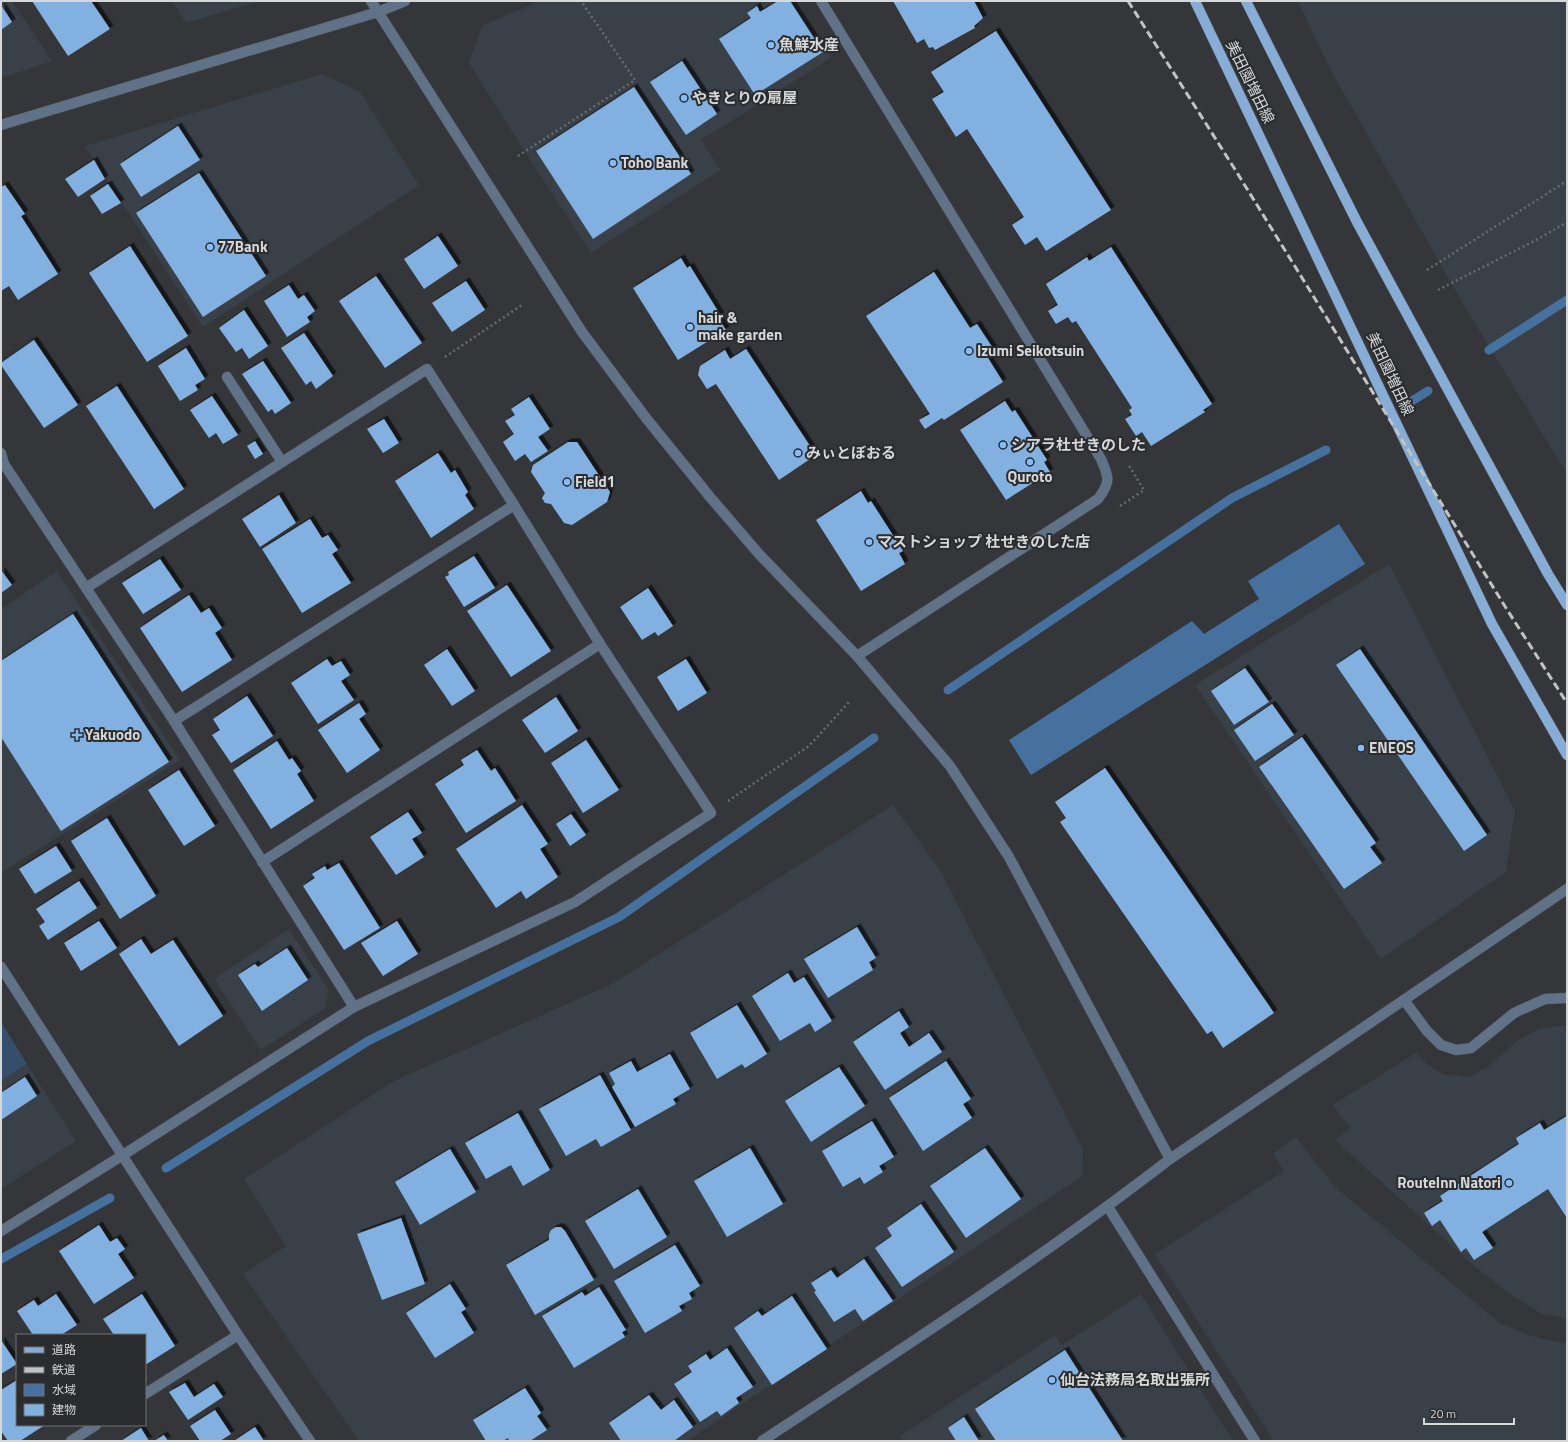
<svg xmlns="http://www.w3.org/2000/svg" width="1568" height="1442" font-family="'Titillium Web','Noto Sans JP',sans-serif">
	<defs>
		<filter id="shadow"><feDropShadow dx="3.5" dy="-3.5" stdDeviation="0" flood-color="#0009"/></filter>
	</defs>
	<rect width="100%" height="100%" fill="#343639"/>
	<g fill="#394047">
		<path d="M1,1H12L52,61L1,78Z"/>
		<path d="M172,1H259L186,23Z"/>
		<path d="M539,1H796L831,58L701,140L721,170L591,253L521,146L469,63L482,26Z"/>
		<path d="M1298,1H1567V474L1463,304L1329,67Z"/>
		<path d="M322,74L360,92L419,185L203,327L85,146Z"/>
		<path d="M1389,564L1515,810L1506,872L1381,959L1195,685Z"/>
		<path d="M57,571L180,760L1,873V609Z"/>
		<path d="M893,805L940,870L1083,1149L1082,1176L687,1441H359L243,1274L286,1246L244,1179L394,1081L612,984Z"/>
		<path d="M289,929L329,990L325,1008L261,1050L214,979Z"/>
		<path d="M1556,1026H1567V1319L1540,1313L1510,1294L1473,1265L1335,1140L1350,1128L1333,1105L1417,1052L1422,1060L1442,1074L1469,1077L1489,1066L1517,1041L1537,1030Z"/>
		<path d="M27,1064L76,1141L1,1189V1081Z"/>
		<path d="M1296,1137L1334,1186L1501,1324L1535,1337L1567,1344V1441H1274L1155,1254L1284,1171L1273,1154Z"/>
		<path d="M1141,1294L1233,1441H903L900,1436L1055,1335L1062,1345Z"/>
	</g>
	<path fill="#344e6b" d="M1,1022L27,1064L1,1081Z"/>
	<path fill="#46719e" d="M1339,524L1365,564L1031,775L1009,740L1192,621L1204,634L1259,599L1248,581Z"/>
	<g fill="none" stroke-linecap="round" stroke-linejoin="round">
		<g stroke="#46719e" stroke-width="9">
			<path d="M1489,350L1567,300"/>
			<path d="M1407,404L1428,391"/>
			<path d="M948,690L1232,498L1326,450"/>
			<path d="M166,1168L368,1041L619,917L874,738"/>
			<path d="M1,1259L110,1198"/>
		</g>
	</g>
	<g fill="#82b0e1" filter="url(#shadow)">
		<path d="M32,1H91L110,29L68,56Z"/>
		<path d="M778,1H790L823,52L755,95L719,39L751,18L747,13L757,6L760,12Z"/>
		<path d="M893,1H974L983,18L974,26L975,28L935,50L933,47L929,48L924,39L917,43Z"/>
		<path d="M1,5L12,22L1,30Z"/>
		<path d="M996,31L1111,210L1046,251L1037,237L1025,245L1012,225L1024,217L967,129L956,137L932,99L944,92L931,72Z"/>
		<path d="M682,61L717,114L686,135L650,82Z"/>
		<path d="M634,87L691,174L593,239L536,151Z"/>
		<path d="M178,126L200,160L141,197L120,164Z"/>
		<path d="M94,160L105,179L78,197L65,179Z"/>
		<path d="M199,173L266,276L203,317L136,213Z"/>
		<path d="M108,184L121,203L102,214L90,196Z"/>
		<path d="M5,185L25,214L21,216L58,274L18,300L9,286L1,291V187Z"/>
		<path d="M438,236L458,266L424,289L404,259Z"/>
		<path d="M130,246L188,336L147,362L89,273Z"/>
		<path d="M1111,247L1212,404L1203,410L1205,412L1151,446L1142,432L1136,436L1125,419L1132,415L1129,410L1132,408L1076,321L1072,323L1068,317L1056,324L1048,311L1058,305L1046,284L1087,257L1089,261Z"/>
		<path d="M681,258L687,268L690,266L721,316L718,318L726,330L678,360L633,288Z"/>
		<path d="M934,272L970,328L977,324L996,353L988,358L1003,382L944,420L942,418L925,429L919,420L930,414L866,316Z"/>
		<path d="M376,276L422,343L385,368L339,301Z"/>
		<path d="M466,281L485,310L452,332L432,303Z"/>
		<path d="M289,285L298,299L304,295L315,311L307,317L310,322L287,337L264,301Z"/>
		<path d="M244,310L268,346L249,359L242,348L236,352L219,328Z"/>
		<path d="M304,333L333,376L316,389L311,381L306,385L281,348Z"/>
		<path d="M34,340L78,405L44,428L1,365V363Z"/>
		<path d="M186,348L205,379L195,385L198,390L180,401L158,366Z"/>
		<path d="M746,349L816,455L779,480L716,384L707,389L698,375L700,366L725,350L730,359Z"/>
		<path d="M263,361L291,403L275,414L272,409L268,412L242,374Z"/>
		<path d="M117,386L184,489L154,509L86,406Z"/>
		<path d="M212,396L238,435L223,444L216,433L209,438L190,410Z"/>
		<path d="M529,397L550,429L538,437L548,451L531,462L525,454L515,461L503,442L514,434L505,421L515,415L511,409Z"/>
		<path d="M1005,401L1012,412L1015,410L1047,460L1044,462L1050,472L1006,500L960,430Z"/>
		<path d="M384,419L399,443L383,453L367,429Z"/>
		<path d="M255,441L263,454L255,459L247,446Z"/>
		<path d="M568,442H577L610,492L607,502L572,525L564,523L551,504L545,503L542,498L545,493L531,472L533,465Z"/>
		<path d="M438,453L451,473L455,470L468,492L465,495L474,509L431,538L395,481Z"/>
		<path d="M861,491L868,503L871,501L903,551L899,553L905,564L861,591L816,520Z"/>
		<path d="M279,495L296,523L260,547L242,519Z"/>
		<path d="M310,519L322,538L328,535L338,550L332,554L351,583L302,613L262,549Z"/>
		<path d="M474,556L495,588L464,607L445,577L449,575L448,572Z"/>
		<path d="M160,559L181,590L143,614L122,583Z"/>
		<path d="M1,570L12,585L1,593Z"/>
		<path d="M507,585L551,651L511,677L467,611Z"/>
		<path d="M648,588L673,626L658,636L655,632L642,640L620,607Z"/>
		<path d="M189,595L201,613L209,608L222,628L215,633L232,660L182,692L140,628Z"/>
		<path d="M73,614L169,762L61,831L1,737V661Z"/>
		<path d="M447,649L475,691L452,706L424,665Z"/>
		<path d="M1360,649L1487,835L1464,851L1336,665Z"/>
		<path d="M327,659L332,666L341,661L350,675L341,681L354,700L318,724L291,683Z"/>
		<path d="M686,659L707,693L678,711L657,677Z"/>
		<path d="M1245,668L1269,702L1234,725L1211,691Z"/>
		<path d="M247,696L273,736L231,763L212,735L220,730L213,719Z"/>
		<path d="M556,697L578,731L545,753L522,720Z"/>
		<path d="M359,703L366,714L359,719L380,750L347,773L318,730Z"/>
		<path d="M1272,704L1294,735L1255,761L1234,730Z"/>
		<path d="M1302,737L1376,843L1370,847L1382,863L1344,889L1259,767Z"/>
		<path d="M586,740L619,790L583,813L551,763Z"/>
		<path d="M277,741L289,760L292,758L301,771L297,774L314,801L271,829L233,770Z"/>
		<path d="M477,750L491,771L495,768L516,801L466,833L435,784L464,765L461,760Z"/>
		<path d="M1105,768L1274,1013L1223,1048L1212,1031L1207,1034L1060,822L1066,818L1055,802Z"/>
		<path d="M179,770L215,826L184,846L148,790Z"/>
		<path d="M522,805L548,844L540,849L558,877L526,899L521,891L496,908L456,849Z"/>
		<path d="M408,812L422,833L412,839L424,857L396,875L370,837Z"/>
		<path d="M571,814L586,835L570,846L556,824Z"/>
		<path d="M107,818L156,896L120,919L71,841Z"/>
		<path d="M56,846L72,871L35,894L19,869Z"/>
		<path d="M339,863L380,928L344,950L303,886L315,878L312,874L325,866L327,870Z"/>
		<path d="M79,881L97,908L48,940L39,926L45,922L36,909Z"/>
		<path d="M99,921L117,948L81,971L64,943Z"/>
		<path d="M397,921L418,954L383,976L361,943Z"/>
		<path d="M857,927L876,958L869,962L873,970L828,998L804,959Z"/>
		<path d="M141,939L151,954L173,940L223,1016L179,1046L119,954Z"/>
		<path d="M287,948L308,980L262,1011L238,975L255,964L258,967Z"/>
		<path d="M788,973L794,983L804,977L832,1021L815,1032L810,1023L780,1041L752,996Z"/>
		<path d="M737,1005L767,1054L745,1068L742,1064L717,1079L690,1033Z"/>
		<path d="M899,1011L909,1027L900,1033L909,1047L929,1033L942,1052L885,1090L853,1042Z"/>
		<path d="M670,1054L690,1089L673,1099L676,1104L635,1127L612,1087L615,1084L609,1073L631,1061L637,1072Z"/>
		<path d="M946,1061L971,1099L963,1104L972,1118L923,1151L889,1098Z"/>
		<path d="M839,1067L865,1106L811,1142L785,1101Z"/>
		<path d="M600,1075L631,1130L601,1147L596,1139L566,1156L539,1109Z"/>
		<path d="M25,1077L37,1096L1,1120V1093Z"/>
		<path d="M518,1113L550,1170L523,1186L511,1165L486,1179L465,1143Z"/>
		<path d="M1567,1116V1218L1548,1189L1482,1232L1493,1248L1474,1260L1466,1248L1461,1252L1440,1220L1432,1226L1424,1213L1443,1201L1440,1196L1519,1144L1516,1138L1540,1123L1544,1130Z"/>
		<path d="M872,1121L894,1157L879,1166L883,1172L864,1184L860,1177L843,1187L822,1151Z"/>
		<path d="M750,1148L783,1204L727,1237L694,1181Z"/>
		<path d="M985,1148L1021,1199L966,1238L930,1186Z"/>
		<path d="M450,1149L476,1192L420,1225L395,1182Z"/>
		<path d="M638,1189L667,1237L614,1269L585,1221Z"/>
		<path d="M921,1204L954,1252L902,1287L875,1248L892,1236L887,1228Z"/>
		<path d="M401,1218L425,1284L382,1300L357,1234Z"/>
		<path d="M99,1225L110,1242L117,1238L125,1249L118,1254L134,1278L94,1304L59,1251Z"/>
		<path d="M556,1227H561L565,1231L594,1280L535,1315L506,1265L549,1240V1234L551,1230Z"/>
		<path d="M675,1245L700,1286L689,1293L692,1299L679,1306L682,1311L645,1333L614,1281Z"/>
		<path d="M864,1259L893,1301L863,1321L855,1309L834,1322L814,1292L816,1291L811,1283L831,1270L837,1278Z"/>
		<path d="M450,1284L466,1309L461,1312L474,1333L435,1358L406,1313Z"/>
		<path d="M599,1287L626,1330L622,1332L625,1337L574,1368L542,1316L582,1292L585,1296Z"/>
		<path d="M56,1294L77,1325L61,1335H33L17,1311L34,1300L38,1306Z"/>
		<path d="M142,1294L175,1346L145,1365V1335H114L103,1319Z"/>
		<path d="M792,1296L827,1349L772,1385L734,1328L758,1311L762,1316Z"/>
		<path d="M1,1340L17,1364L1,1374Z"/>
		<path d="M727,1348L753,1387L736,1398L739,1403L721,1416L717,1411L700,1422L674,1384L692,1372L688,1366L706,1354L710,1360Z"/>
		<path d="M1065,1350L1123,1441H996L975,1409Z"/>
		<path d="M17,1380V1425H45L20,1441H8L1,1431V1390Z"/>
		<path d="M185,1383L194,1397L214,1384L223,1397L188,1420L169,1392Z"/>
		<path d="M525,1388L541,1413L537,1416L547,1430L530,1441H509L508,1438L503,1441H486L473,1420Z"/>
		<path d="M649,1395L661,1410L674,1400L693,1427L674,1441H621L609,1423Z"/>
		<path d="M215,1410L231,1434L220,1441H200L190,1426Z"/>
		<path d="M964,1417L979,1441H956L948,1428Z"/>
		<path d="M255,1427L264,1441H234Z"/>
		<path d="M141,1428L149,1441H121Z"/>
		<path d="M164,1435L168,1441H154Z"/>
	</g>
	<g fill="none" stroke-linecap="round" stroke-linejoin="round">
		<defs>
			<g id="minor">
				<path d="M371,1L582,332L646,418L710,497L759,554L857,656L950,766L1009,857L1170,1159"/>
				<path d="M821,1L1101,459C1109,477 1111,482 1098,499L857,656"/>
				<path d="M1,125L378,12L405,1"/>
				<path d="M227,377L282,462"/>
				<path d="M1,453L4,464L174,721L354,1007"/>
				<path d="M174,721L514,505"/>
				<path d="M262,862L600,644"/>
				<path d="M1,967L238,1335L310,1441"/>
				<path d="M1404,1000L1427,1031L1441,1045L1456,1050L1471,1048L1514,1013L1545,999L1567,998"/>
				<path d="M1108,1207L1255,1441"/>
				<path d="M1,1231L123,1155L354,1007L575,902L711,813L600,644L514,505L427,369L86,588"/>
				<path d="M145,1394L238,1335"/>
				<path d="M71,1441L96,1425"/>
				<path d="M762,1441C900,1350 1039,1260 1170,1159L1567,889"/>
			</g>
			<g id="major">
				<path d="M1195,1L1492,624L1567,755"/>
				<path d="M1246,1L1357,222L1548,574L1567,605"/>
			</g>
		</defs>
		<use href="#minor" stroke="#515356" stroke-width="11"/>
		<use href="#major" stroke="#515356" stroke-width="11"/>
		<g stroke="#696b6d" stroke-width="2.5" stroke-dasharray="2 3" stroke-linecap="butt">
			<path d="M518,156L635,80L581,1"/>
			<path d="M1427,270L1567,181"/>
			<path d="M1438,290L1538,239L1567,222"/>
			<path d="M445,357L522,305"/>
			<path d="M1120,506L1144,490L1128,464"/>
			<path d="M728,801L809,746L850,701"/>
		</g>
		<use href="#minor" stroke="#607287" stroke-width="10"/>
		<use href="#major" stroke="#87add7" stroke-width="10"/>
		<path stroke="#c1c3c5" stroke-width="3" stroke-dasharray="8 4" stroke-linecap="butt" d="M1128,1L1236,171L1506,608L1567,703"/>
	</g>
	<g fill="#82bcfa" stroke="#2a2c2e" stroke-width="1.5">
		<circle cx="771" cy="45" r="4"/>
		<circle cx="684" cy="98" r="4"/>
		<circle cx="613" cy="163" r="4"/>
		<circle cx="210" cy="247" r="4"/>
		<circle cx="690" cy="327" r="4"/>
		<circle cx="969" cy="351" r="4"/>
		<circle cx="1003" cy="445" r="4"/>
		<circle cx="798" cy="453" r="4"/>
		<circle cx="1030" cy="462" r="4"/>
		<circle cx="567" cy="482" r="4"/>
		<circle cx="869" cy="542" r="4"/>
		<path d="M75 729h4v4h4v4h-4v4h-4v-4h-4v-4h4z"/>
		<circle cx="1361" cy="748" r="4"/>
		<circle cx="1509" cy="1183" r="4"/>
		<circle cx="1052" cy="1380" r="4"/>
	</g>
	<g text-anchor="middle" stroke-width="4" stroke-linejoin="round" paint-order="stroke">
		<g font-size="15" font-weight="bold" fill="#d6d7d9" stroke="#2a2c2e" text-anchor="start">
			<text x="779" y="50">魚鮮水産</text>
			<text x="692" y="103">やきとりの扇屋</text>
			<text x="621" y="168">Toho Bank</text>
			<text x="218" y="252">77Bank</text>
			<text x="698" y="323">hair &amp;<tspan x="698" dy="17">make garden</tspan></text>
			<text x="977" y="356">Izumi Seikotsuin</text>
			<text x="1011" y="450">シアラ杜せきのした</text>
			<text x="806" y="458">みぃとぼおる</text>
			<text x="1030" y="482" text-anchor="middle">Quroto</text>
			<text x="575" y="487">Field1</text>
			<text x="877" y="547">マストショップ 杜せきのした店</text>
			<text x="85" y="740">Yakuodo</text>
			<text x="1369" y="753">ENEOS</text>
			<text x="1501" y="1188" text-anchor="end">RouteInn Natori</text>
			<text x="1060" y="1385">仙台法務局名取出張所</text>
		</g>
		<g font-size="15" fill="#d6d7d9" stroke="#2a2c2e">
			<text transform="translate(1250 82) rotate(64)" y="5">美田園増田線</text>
			<text transform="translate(1390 374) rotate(65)" y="5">美田園増田線</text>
		</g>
	</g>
	<rect width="1568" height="1442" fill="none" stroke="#d6d7d9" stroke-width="4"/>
	<rect x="16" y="1334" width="130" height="92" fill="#2a2c2e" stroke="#6f7072"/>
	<rect x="24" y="1347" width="20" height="6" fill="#87add7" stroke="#6f7072"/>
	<text x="52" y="1354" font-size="12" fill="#d6d7d9">道路</text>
	<rect x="24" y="1367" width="20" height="6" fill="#c1c3c5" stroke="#6f7072"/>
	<text x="52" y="1374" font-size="12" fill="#d6d7d9">鉄道</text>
	<rect x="24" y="1384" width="20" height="12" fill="#46719e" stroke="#6f7072"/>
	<text x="52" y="1394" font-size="12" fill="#d6d7d9">水域</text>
	<rect x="24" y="1404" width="20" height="12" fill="#82b0e1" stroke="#6f7072"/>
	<text x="52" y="1414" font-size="12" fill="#d6d7d9">建物</text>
	<path d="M1424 1418v6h90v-6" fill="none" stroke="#d6d7d9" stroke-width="2"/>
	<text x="1430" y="1418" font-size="12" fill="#d6d7d9" stroke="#2a2c2e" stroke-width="3" paint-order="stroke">20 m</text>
</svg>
